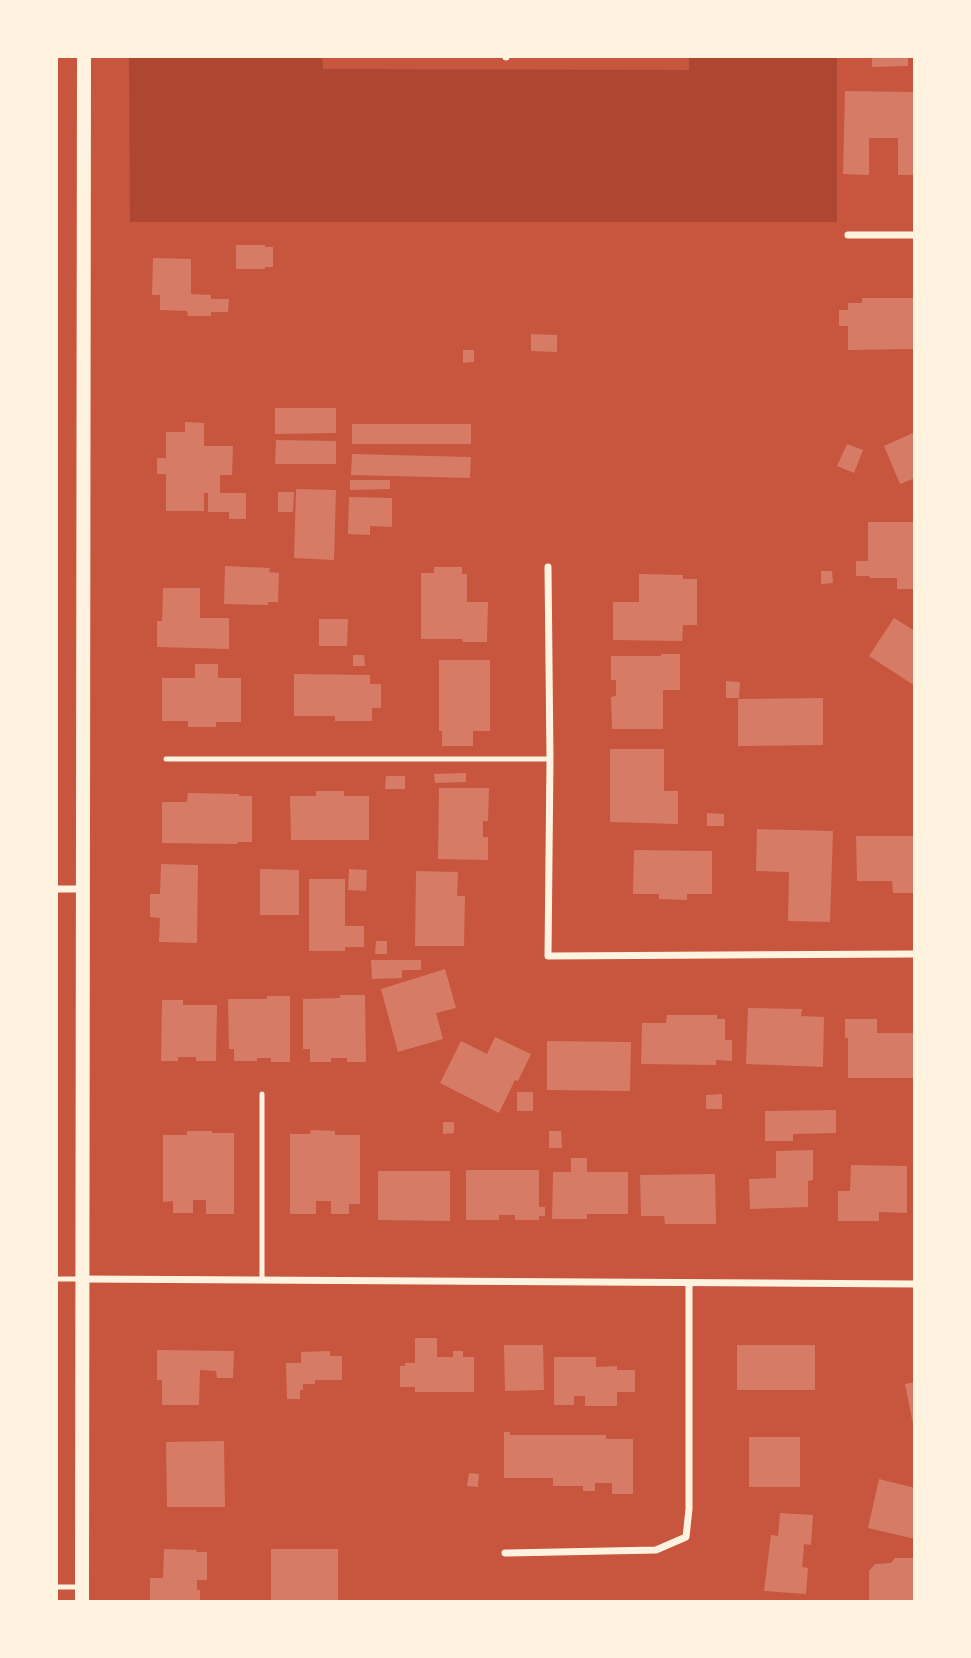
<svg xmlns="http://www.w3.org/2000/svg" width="971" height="1658" font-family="Overpass,sans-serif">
	<rect width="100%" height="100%" fill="#c8553d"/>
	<path fill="#ae4732" d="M129,56H322L323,69L689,70V56H837V222H130Z"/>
	<g fill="#d67c66">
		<path d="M872,56H908V66L872,67Z"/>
		<path d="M845,91L915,92V175H898V138H869V175L843,174Z"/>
		<path d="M236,245H265V247H273V267H265V269H236Z"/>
		<path d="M153,258L191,259V294L211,295V299H229L228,312H211V316H188L187,311L160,310V295H152Z"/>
		<path d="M862,298H915V349L848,350V326H839V310H848V303H862Z"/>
		<path d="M531,334L557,335V352L531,351Z"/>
		<path d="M463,350H474V362L463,363Z"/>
		<path d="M275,408H336V433L275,434Z"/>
		<path d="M185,422L204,423V446H233L232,475H220V493H246V519H229V512H208V493H204V511H166V474H157V458H166V432H185Z"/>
		<rect x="352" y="424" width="119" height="20"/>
		<path d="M915,432V478L900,484L884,446Z"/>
		<path d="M276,440L336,441V464H275Z"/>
		<path d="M847,444L863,450L854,473L837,466Z"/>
		<path d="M352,454L471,457L470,478L351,475Z"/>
		<path d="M350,480H390V489L350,490Z"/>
		<path d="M296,489L336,490L334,560L294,558Z"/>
		<path d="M278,492H294L293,512H278Z"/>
		<path d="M349,497L392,498V527L370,526V535L348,534Z"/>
		<path d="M868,522H915V589H897V578H870L869,576H856V561H868Z"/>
		<path d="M225,566L270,568L269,572L279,573L278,602H268V605L224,604Z"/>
		<path d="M434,567H462V574H467V602H488L487,642H463L462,639H421V573H434Z"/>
		<path d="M821,571H832L833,583L821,584Z"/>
		<path d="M639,574L683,575V579H697V625H683L682,641L613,640V602H639Z"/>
		<path d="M163,588H200V618H229V649L157,647V621H162Z"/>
		<path d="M894,618L915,631V686L869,656Z"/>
		<path d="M319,619H348L347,646H319Z"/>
		<path d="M661,654H680V690H663V729H612L611,697L616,696V680H611V656H661Z"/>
		<path d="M353,655H364L365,666H353Z"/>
		<path d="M439,660H490V731H473V746H442V731H439Z"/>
		<path d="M195,664H218V678H241V722H216V727H188V721H162V678H195Z"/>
		<path d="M294,674L370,675V684H381V708H372V721H335V716H294Z"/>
		<path d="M726,681L740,682L739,698H726Z"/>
		<path d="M823,698V745L738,746V699Z"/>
		<path d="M610,749H664V791H678V824L610,822Z"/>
		<path d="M466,773V782L435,783L434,774Z"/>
		<path d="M386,776H405V789H385Z"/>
		<path d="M439,788H489L488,821H483V837H488V860L438,859Z"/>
		<path d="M316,791H344V796H369V840H291L290,796H316Z"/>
		<path d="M188,793L239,794V796H252V842H237L238,844L162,843V802H187Z"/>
		<path d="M707,813L724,814V826H707Z"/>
		<path d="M757,829L833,831L830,922L788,921L789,872L756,871Z"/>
		<path d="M856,836H914L915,893H893L892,881H857Z"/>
		<path d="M634,850L712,851V894H687V900L659,899V894H633Z"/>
		<path d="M161,864L198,865L197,943L159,942L160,918L150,917V894H160Z"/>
		<path d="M260,869L299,870V915H260Z"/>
		<path d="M349,869L367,870L366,891L348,890Z"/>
		<path d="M416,871L458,872L457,896H465L464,946H415Z"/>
		<path d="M309,879H345V926H364V947H345V951H309Z"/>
		<path d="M376,941H387V954H375Z"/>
		<path d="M371,960H421V970H402V978L372,979Z"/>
		<path d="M445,969L456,1008L436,1013L443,1039L398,1052L381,989Z"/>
		<path d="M340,995H365L366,1062H347V1058H331V1062H310V1049H303V999L340,998Z"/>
		<path d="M267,996H290V1062H271V1058H257V1061H234V1049H229L228,999H267Z"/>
		<path d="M162,1000H183V1005H217L216,1061H196V1057H178V1061H161Z"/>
		<path d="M748,1008L802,1009L801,1016L824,1017L823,1067L746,1064Z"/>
		<path d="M667,1015H717V1019H725V1040H732V1061L716,1060V1065L641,1064L642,1023H666Z"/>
		<path d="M845,1019H877V1033H913V1078H848V1038H845Z"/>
		<path d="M495,1037L531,1054L518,1081L515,1080L499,1113L440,1083L461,1041L487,1054Z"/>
		<path d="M547,1041L631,1042L630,1091L547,1090Z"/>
		<rect x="517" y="1092" width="16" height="19"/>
		<path d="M722,1094V1109H706V1095Z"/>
		<path d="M836,1110V1133L793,1134V1141H765V1111Z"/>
		<path d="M443,1122H454V1133L443,1134Z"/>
		<path d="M311,1130L335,1131V1135H360V1204H349V1214H331V1201H316V1214H290V1134H310Z"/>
		<path d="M187,1131H212V1133H234V1214H206V1200H193V1213H173V1201L163,1202V1135H187Z"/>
		<path d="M549,1131H561L562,1148H549Z"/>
		<path d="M813,1150V1180L808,1181V1207L750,1209L749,1179L776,1178V1151Z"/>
		<path d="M571,1158H587V1172H628V1214H587V1219H552L553,1172H571Z"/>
		<path d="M851,1165L907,1166V1213L879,1212V1221H838V1191H850Z"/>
		<path d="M466,1170H539V1207H545V1216H539V1220H515V1215H499V1220H466Z"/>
		<path d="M378,1171H450V1221L378,1220Z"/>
		<path d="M715,1174L716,1224H665L664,1216H641L640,1175Z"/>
		<path d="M415,1338H437V1357H453V1351H463V1357H474V1392H415V1387H400V1366H405V1363H415Z"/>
		<path d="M504,1345H543L544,1390L505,1391Z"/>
		<rect x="737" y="1345" width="78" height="45"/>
		<path d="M157,1350L234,1351L233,1378H217L216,1371L200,1370L199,1405H162V1380H157Z"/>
		<path d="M330,1351V1356H342V1380H315V1384H303V1390H300V1399H287L286,1363H301V1352Z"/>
		<path d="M554,1357H596V1367L617,1366V1370H635V1392H617V1406H585V1396H574V1405H554Z"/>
		<path d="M915,1382V1429H914L905,1384Z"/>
		<path d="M504,1432H510V1435H606V1439H633V1494H612V1483H595V1491H583V1486H553V1478H504Z"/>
		<rect x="749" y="1437" width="51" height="50"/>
		<path d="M224,1441L225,1507H167L166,1442Z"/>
		<path d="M469,1473L479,1474L478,1487L467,1486Z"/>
		<path d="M879,1479L915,1488V1539L868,1528Z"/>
		<path d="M780,1513L813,1515L811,1545L804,1544L803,1558L802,1567L808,1568L806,1594L764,1591L771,1535L778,1536Z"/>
		<path d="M164,1549L197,1550L196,1552H207V1580H197V1590H200V1602H150V1578H163Z"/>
		<rect x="271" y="1549" width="67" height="53"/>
		<path d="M895,1558H915V1602H869V1571L875,1564L891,1563Z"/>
	</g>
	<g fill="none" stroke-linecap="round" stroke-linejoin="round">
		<g stroke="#fff3e0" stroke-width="5">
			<path d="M166,759H550"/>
			<path d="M262,1094V1280"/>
			<path d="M56,1279H80"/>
			<path d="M56,1587H82"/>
		</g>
		<g stroke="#fff3e0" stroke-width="7">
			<path d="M506,57V56"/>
			<path d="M848,235H915"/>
			<path d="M548,567L550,759L548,956L915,954"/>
			<path d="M56,889H82"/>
			<path d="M83,1279L915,1284"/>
			<path d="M505,1553L656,1550L686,1537L689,1509V1283"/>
		</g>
		<path stroke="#fff3e0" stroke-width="14" d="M82,1602L84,56"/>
	</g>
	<rect width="971" height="1658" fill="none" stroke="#fff3e0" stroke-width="116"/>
</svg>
